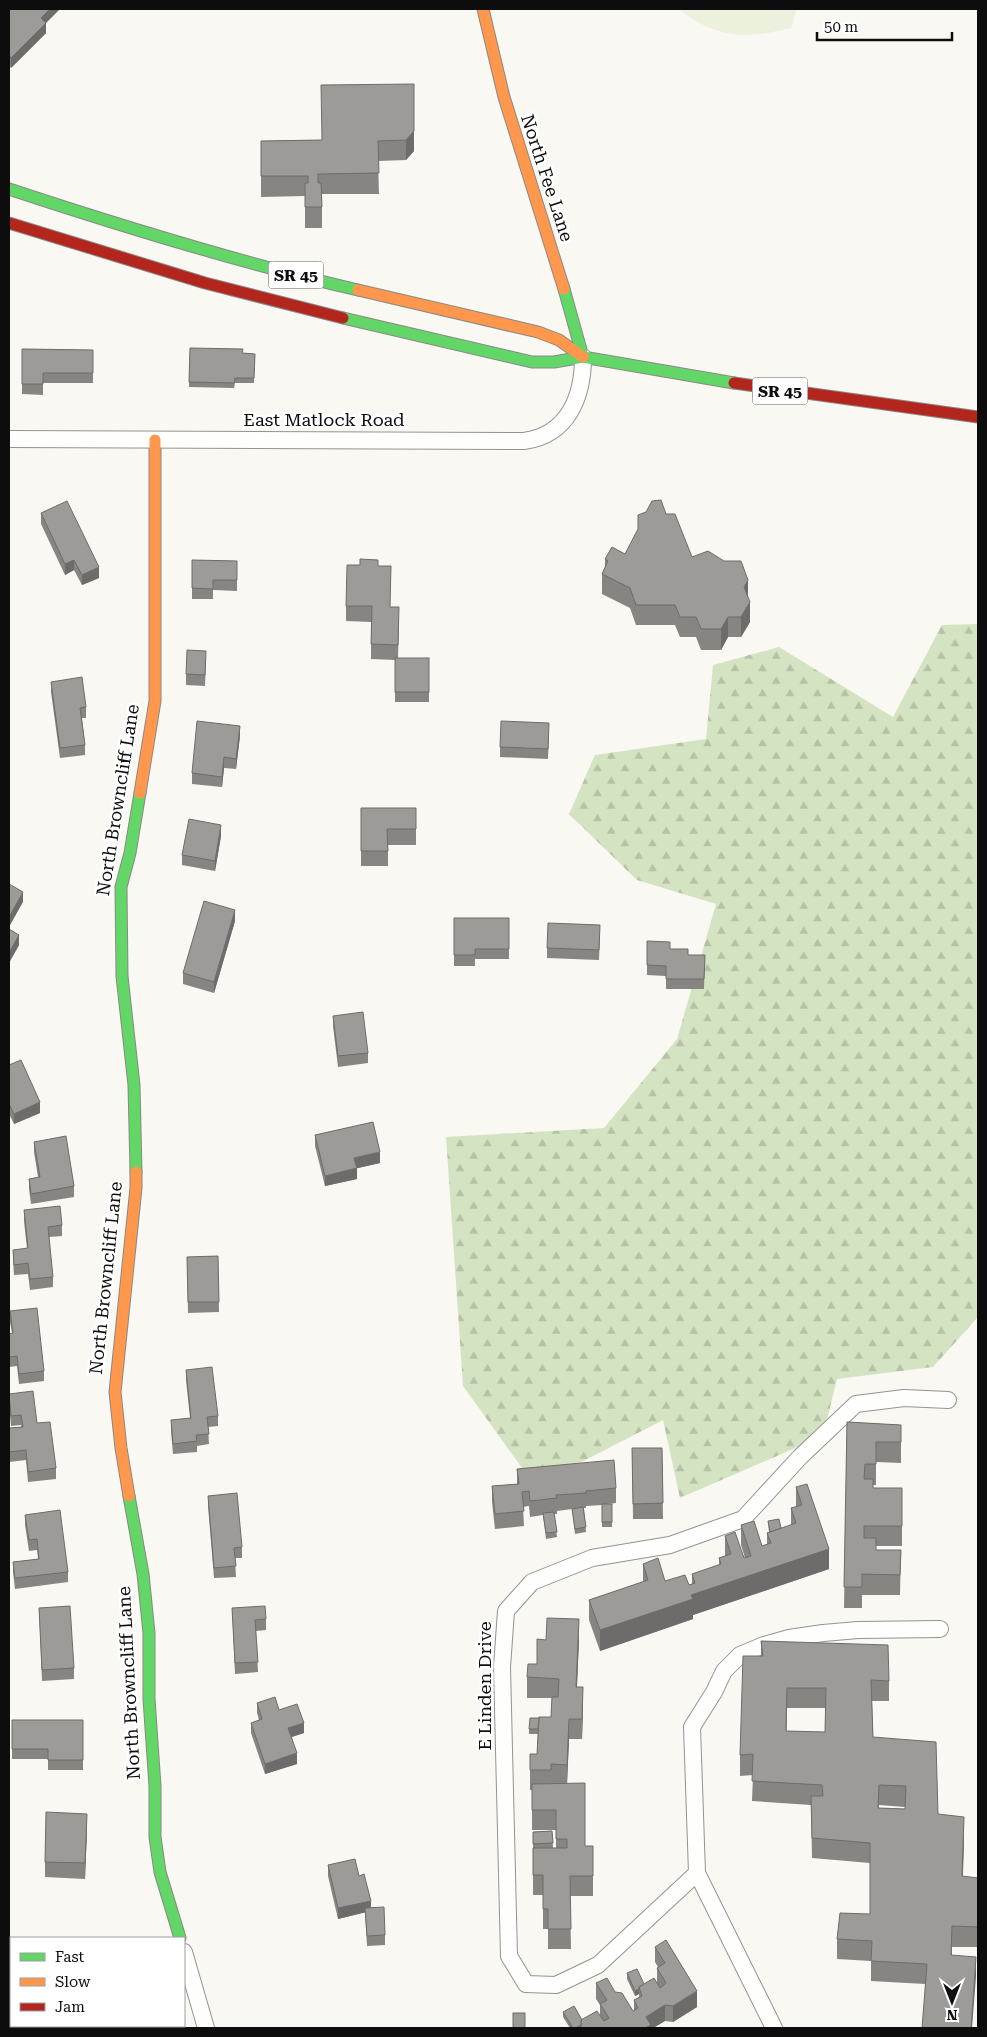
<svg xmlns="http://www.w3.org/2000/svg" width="987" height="2037" font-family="'Roboto Serif',serif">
	<defs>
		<pattern id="forest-firs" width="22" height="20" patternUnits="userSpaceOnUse" patternTransform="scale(1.25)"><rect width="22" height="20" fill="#d4e4c3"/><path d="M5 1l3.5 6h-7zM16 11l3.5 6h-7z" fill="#b5c2a6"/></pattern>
	</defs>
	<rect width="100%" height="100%" fill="#faf8f2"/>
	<path fill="url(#forest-firs)" d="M978,624V1317L933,1367L837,1379L823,1436L680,1498L663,1420L535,1486L463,1386L446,1137L604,1128L677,1039L716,904L637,880L569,814L595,755L706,739L713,665L779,647L893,717L942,625Z"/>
	<path fill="#ecf1dd" d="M679,9H797L791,28C747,39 715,39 679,9Z"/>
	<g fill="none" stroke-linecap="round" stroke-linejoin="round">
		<defs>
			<g id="street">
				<path d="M9,439L524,441C568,435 583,397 583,357"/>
				<path d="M697,1873L598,1965L556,1985L526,1984L509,1956L502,1667L506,1611L532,1582L592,1558L670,1545L743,1519L800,1457L856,1404L904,1398L948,1400"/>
				<path d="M184,1952L206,2028"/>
				<path d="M774,2028L697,1873L692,1727L714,1692L724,1671L740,1655L764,1645L789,1638L823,1633L858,1630L940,1629"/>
			</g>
			<g id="fast">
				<path d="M9,189C124,227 240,263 358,290"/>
				<path d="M564,289L583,357"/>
				<path d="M343,318L532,362H554L583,357L734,383"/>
				<path d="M136,1172L134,1085L122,976L121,887L130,853L140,793"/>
				<path d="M129,1496L143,1574L149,1633V1699L155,1786V1837L160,1872L180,1938"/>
			</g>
			<g id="slow">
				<path d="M483,9L504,97L564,289"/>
				<path d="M358,290L538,332L559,340L583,357"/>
				<path d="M140,793L155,701V440"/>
				<path d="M129,1496L121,1448L115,1392L136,1188V1172"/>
			</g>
			<g id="jam">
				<path d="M9,223L205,283L343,318"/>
				<path d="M734,383L978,417"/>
			</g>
		</defs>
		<use href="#street" stroke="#949390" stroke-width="18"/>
		<use href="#fast" stroke="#8a8987" stroke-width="13"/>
		<use href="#slow" stroke="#8a8987" stroke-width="13"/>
		<use href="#jam" stroke="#8a8987" stroke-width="13"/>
		<use href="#street" stroke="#fefefd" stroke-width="16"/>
		<use href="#fast" stroke="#63d668" stroke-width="11"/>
		<use href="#slow" stroke="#ff974d" stroke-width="11"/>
		<use href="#jam" stroke="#b3261e" stroke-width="11"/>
	</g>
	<g fill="#878582" fill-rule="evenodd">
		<path d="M9,9L46,23V33L11,68L9,66Z"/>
		<path d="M414,84V151L406,160L378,161L379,194H322V228H305V196L261,197V141L322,140Z"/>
		<path d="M190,348L242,353L255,354L254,383H235L234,388L189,387Z"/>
		<path d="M22,349L93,350V383H43V395L22,394Z"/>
		<path d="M41,513L99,578L82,585L74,570L65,575L41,524Z"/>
		<path d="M666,514L692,557L748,597L750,622L741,637H728L721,650H701L696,637H680L675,625H636L630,608L602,594V574L605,567V559L625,554Z"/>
		<path d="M192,560L237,561V591L213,590V599H192Z"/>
		<path d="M378,566L390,607L399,622L398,658H429V702H395V660L371,659V622L346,621V606Z"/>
		<path d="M206,661L205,686L186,685V674Z"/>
		<path d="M51,682L86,707V718H82L85,745V755L60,758L51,692Z"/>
		<path d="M549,733L548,759L500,757V747Z"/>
		<path d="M240,736L236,769L224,768L222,787L192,784V773Z"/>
		<path d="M361,808H416V845H388V866H361Z"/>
		<path d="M221,836L215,871L182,865V855Z"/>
		<path d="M454,918H509V959H475V966H454Z"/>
		<path d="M235,921L214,993L183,984V973Z"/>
		<path d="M9,929L19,945L10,961H9Z"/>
		<path d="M600,935L599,960L547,958V948Z"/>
		<path d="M647,941L688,955H705L704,989H666V976L647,975Z"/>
		<path d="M333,1016L368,1053V1063L338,1067L333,1026Z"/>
		<path d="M9,1065L40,1113L14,1124L9,1114Z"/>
		<path d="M315,1135L380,1163L357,1168V1179L325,1186L315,1146Z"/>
		<path d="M34,1142L74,1186V1197L31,1204L29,1189V1179L38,1177L34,1152Z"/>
		<path d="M24,1210L62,1225V1236L49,1237L53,1277V1287L30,1290L28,1274L14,1275L13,1260V1250L27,1249L24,1221Z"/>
		<path d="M218,1256L219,1312L188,1313L187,1257Z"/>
		<path d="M10,1311L44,1371V1381L19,1384L17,1366L9,1367V1334L12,1333L10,1322Z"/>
		<path d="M186,1370L218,1416V1426L208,1427L209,1444L197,1446V1452L173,1454L171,1431V1420L190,1418L186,1380Z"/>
		<path d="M9,1394L37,1423L56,1468V1479L28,1482L26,1460L9,1462V1428L21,1427V1425L11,1426L9,1405Z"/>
		<path d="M847,1422L901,1425V1463L876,1462V1485H873V1488H902V1546H876V1550H901L900,1595H862V1608H844Z"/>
		<path d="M632,1448H662L663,1519H633Z"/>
		<path d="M517,1469L616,1488V1503L607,1504H612V1527H602V1505L586,1506V1508H584L586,1532L575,1534L572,1509L557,1511V1514H554L557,1537L546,1539L543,1515L530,1517L529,1506L523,1507L524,1526L495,1529L492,1502V1486L517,1484Z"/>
		<path d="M796,1487L829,1569L693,1615V1619L600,1651L589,1620V1600L643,1582V1564L665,1581L689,1585L692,1584V1574L719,1565V1558L725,1556V1536L744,1558H745L741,1545V1525L762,1546L767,1544V1533L769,1532L768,1521L781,1528L791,1525V1508L796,1507Z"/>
		<path d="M208,1496L242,1547V1558H235L236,1577L214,1578L208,1506Z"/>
		<path d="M25,1515L68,1572V1582L15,1589L13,1572V1562L38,1559L37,1550L29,1551L25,1525Z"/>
		<path d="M39,1608L74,1668V1679L42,1681Z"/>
		<path d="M232,1608L266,1619V1630L256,1631L258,1672L235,1674Z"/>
		<path d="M579,1639L577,1687L583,1707L582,1739H569L567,1783L585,1846H593V1896H570L571,1949H548V1929H543V1895H533V1832L552,1831L553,1848H556V1830H532V1790H530V1770L537,1754L538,1734H529V1729L539,1718L551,1717L552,1698H527V1677L537,1664Z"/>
		<path d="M761,1641L889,1681V1701H872L873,1737L938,1814L964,1837L963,1876L978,1878V1947H952V1955L976,1977L925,1984L871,1981V1961L837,1959V1939L870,1914V1863L812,1858L811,1805L752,1801L753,1775L740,1776V1755L761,1656ZM787,1708H826L825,1732L786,1731ZM879,1805L905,1807V1809L879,1808Z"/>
		<path d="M257,1703L279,1710L304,1733L292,1737L297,1764L265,1774L251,1733V1723L259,1720L257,1713Z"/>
		<path d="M12,1720H83V1770H48V1759H12Z"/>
		<path d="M87,1829L85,1879L45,1877V1862Z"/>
		<path d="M328,1865L359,1876L371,1907L385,1935V1945L367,1946L365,1912L338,1919L328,1876Z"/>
		<path d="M655,1947L697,2007L673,2022L665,2021L653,2028H570L563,2017V2012L582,2020L600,2016V2005L596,1999V1983L615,1992L633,2011L634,2010V2000L639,1997V1994L635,1996L627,1979V1973L644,1984L657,1983V1968L658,1967L655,1962Z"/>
	</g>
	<g fill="#6e6c6a">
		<path d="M50,9H60L46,23V33L11,68V58L41,18Z"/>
		<path d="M414,131V151L406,160V140Z"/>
		<path d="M74,560V570L65,575V564Z"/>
		<path d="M99,567V578L82,585V575Z"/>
		<path d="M748,580V600L744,587Z"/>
		<path d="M750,602V622L741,637V617Z"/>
		<path d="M728,617V637L721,650V629Z"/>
		<path d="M240,726V736L236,769V759Z"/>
		<path d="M224,757V768L222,787V777Z"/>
		<path d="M221,825V836L215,871V861Z"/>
		<path d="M23,892V902L9,927V917Z"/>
		<path d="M235,910V921L214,993V982Z"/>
		<path d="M19,935V945L10,961V951Z"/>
		<path d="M40,1102V1113L14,1124V1114Z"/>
		<path d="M380,1152V1163L354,1169V1158Z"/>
		<path d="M357,1168V1179L325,1186V1176Z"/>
		<path d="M829,1549V1569L693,1615V1619L600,1651V1630L691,1595Z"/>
		<path d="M579,1619V1639L576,1707V1687Z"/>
		<path d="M583,1687V1707L582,1739V1719Z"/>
		<path d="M787,1688V1708L786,1752V1731Z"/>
		<path d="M569,1719V1739L567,1785V1765Z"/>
		<path d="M304,1723V1733L288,1738V1728Z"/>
		<path d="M297,1753V1764L265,1774V1764Z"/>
		<path d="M87,1814V1829L85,1879V1863Z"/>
		<path d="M964,1817V1837L962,1896V1876Z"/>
		<path d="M371,1901V1911L338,1919V1908Z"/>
		<path d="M976,1957V1977L972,2028H971Z"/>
		<path d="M639,1989V1994L635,1996V1991Z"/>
		<path d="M697,1991V2007L673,2022V2006Z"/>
		<path d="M665,2005V2021L653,2028H645L646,2017Z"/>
	</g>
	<g fill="#9d9b97" stroke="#6e6c6a" fill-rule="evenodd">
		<path d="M9,9H50L41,18L46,23L11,58L9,55Z"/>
		<path d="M414,84V131L406,140L378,141L379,173L318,174V183H321L322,207H305V183H308V176H261V141L322,140L321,85Z"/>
		<path d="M190,348L243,349L242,353L255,354L254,378H235L234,383L189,382Z"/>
		<path d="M22,349L93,350V373H43V384H22Z"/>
		<path d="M661,500L666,514H675L692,557L708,551L724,561H741L748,580L744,587L750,602L741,617H728L721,629H701L696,617H680L675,605H636L630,588L602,574L608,561L605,559L612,547L625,554L638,529V515L646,512L652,501Z"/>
		<path d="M67,501L99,567L82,575L74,560L65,564L41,513Z"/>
		<path d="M360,559L378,560V566H391L390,607H399L398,645L371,644L372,606H346L347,565H360Z"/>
		<path d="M192,560L237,561V580H213V589L192,588Z"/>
		<path d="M187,650L206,651L205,675L186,674Z"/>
		<rect x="395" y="658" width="34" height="34"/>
		<path d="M82,677L86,707L80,708L85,745L60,748L51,682Z"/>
		<path d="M197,721L240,726L236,759L224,757L222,777L192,773Z"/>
		<path d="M501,721L549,723L548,749L500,747Z"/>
		<path d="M361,808H416V829H387L388,851H361Z"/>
		<path d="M189,819L221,825L215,861L182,855Z"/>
		<path d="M9,884L23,892L9,917Z"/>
		<path d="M204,901L235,910L214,982L183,973Z"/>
		<path d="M454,918H509V949H475V955H454Z"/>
		<path d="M548,923L600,925L599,950L547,948Z"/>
		<path d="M9,929L19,935L10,951L9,950Z"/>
		<path d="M647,941L670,942V949H688V955H705L704,979H666V966L647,965Z"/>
		<path d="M363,1012L368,1053L338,1056L333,1016Z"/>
		<path d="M21,1060L40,1102L14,1114L9,1104V1065Z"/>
		<path d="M373,1122L380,1152L354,1158L357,1168L325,1176L315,1135Z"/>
		<path d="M66,1136L74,1186L31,1194L29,1179L40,1177L34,1142Z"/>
		<path d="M60,1206L62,1225L48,1227L53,1277L30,1279L28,1263L14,1265L13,1250L28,1248L24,1210Z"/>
		<path d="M218,1256L219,1302H188L187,1257Z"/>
		<path d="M37,1308L44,1371L19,1374L17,1356L9,1357V1334L13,1333L10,1311Z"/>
		<path d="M212,1367L218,1416L207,1417L209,1434L196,1435L197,1441L173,1444L171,1420L191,1418L186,1370Z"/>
		<path d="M33,1391L37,1423L50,1422L56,1468L28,1472L26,1450L9,1452V1428L23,1427L21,1415L11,1416L9,1394Z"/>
		<path d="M847,1422L901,1425V1442H876V1464H865L864,1479H873V1488H902V1526H864V1538H876V1550H901L900,1575L862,1574V1587H844Z"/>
		<path d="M632,1448H662L663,1503L633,1504Z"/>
		<path d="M614,1460L616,1488L586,1491V1493L556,1495L557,1498L530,1501L529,1491L522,1492L524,1511L495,1514L492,1486L519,1484L517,1469Z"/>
		<path d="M807,1484L829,1549L691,1595L693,1599L600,1630L589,1600L648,1580L643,1564L658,1558L665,1581L685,1575L689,1585L695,1583L692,1574L721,1564L719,1558L731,1554L725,1536L735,1532L744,1558L751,1556L741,1525L754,1521L762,1546L771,1543L767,1533L796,1523L791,1508L802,1505L796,1487Z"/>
		<path d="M237,1493L242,1547L234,1548L236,1566L214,1568L208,1496Z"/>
		<rect x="602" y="1504" width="10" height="18"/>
		<path d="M583,1507L586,1527L575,1529L572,1509Z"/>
		<path d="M60,1510L68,1572L15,1578L13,1562L39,1559L37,1539L29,1540L25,1515Z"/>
		<path d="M554,1512L557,1532L546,1533L543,1513Z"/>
		<path d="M779,1519L781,1528L770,1532L768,1521Z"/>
		<path d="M70,1606L74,1668L42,1670L39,1608Z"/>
		<path d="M265,1606L266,1619L255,1620L258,1662L235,1663L232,1608Z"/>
		<path d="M547,1618L579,1619L576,1687H583L582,1719H569L567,1765L551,1764V1770H530V1754H537L539,1717H551L552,1697H558L559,1679L527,1677L528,1664H537V1639L546,1640Z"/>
		<path d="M761,1641L888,1645L889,1681L871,1680L873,1737L936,1742L938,1814L964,1817L962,1876L978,1878V1927L952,1926L951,1955L976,1957L971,2028H922L927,1964L871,1961L872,1941L837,1939L840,1913L870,1914V1843L812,1838L811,1796H823L822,1785L752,1781L753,1754L740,1755L743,1656H763ZM787,1688H826L825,1732L786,1731ZM879,1785L906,1786L905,1809L878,1808Z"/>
		<path d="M275,1697L279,1710L297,1704L304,1723L288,1728L297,1753L265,1764L251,1723L262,1719L257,1703Z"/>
		<path d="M530,1718H539L538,1729H529Z"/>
		<path d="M12,1720H83V1760H48V1749H12Z"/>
		<path d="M585,1783V1846H593V1876H570L571,1929H548V1909H543V1875H533V1848H567V1839H556V1810H532V1784Z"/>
		<path d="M46,1812L87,1814L85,1863L45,1862Z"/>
		<path d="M552,1831L553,1843L533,1844V1832Z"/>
		<path d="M355,1859L359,1876L364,1874L371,1901L338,1908L328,1865Z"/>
		<path d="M384,1907L385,1935L367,1936L365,1908Z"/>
		<path d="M666,1940L697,1991L673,2006L665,2005L646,2017L651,2025L645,2028H581V2020L597,2011L604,2021L609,2018L600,2004L607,2000L596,1983L607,1978L615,1992L622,1993L633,2011L638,2008L634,2000L642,1996L639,1987L654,1978L660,1988L666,1983L657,1968L665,1963L655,1947Z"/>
		<path d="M637,1969L644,1984L639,1987V1989L635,1991L627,1973Z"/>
		<path d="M574,2006L582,2020H581V2025L576,2028H573L563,2012Z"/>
		<rect x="513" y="2013" width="12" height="15"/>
		<path d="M52,2026H101L102,2028H52Z"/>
	</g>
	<g text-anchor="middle" stroke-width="5" stroke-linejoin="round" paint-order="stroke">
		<g fill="#fff" stroke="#565656" stroke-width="1">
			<rect x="268.5" y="261.5" width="55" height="27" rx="4"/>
			<rect x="752.5" y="377.5" width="55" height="27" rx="4"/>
		</g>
		<g font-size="16" font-weight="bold" fill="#0d0d0d">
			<text x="296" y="281">SR 45</text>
			<text x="780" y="397">SR 45</text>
		</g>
		<g font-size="18" fill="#0d0d0d" stroke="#fff">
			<text transform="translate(547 178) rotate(72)" y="6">North Fee Lane</text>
			<text x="324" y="426">East Matlock Road</text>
			<text transform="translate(118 800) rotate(-81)" y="6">North Browncliff Lane</text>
			<text transform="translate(106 1278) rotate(-84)" y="6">North Browncliff Lane</text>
			<text transform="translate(129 1683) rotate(-93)" y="6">North Browncliff Lane</text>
			<text transform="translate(485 1686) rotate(-90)" y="6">E Linden Drive</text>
		</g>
	</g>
	<rect width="987" height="2037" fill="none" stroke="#0d0d0d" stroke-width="20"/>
	<rect x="10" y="1937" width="175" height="90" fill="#ffffff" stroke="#9e9e9e"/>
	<rect x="20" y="1953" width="25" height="8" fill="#63d668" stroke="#9e9e9e"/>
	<text x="55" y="1962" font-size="15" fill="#0d0d0d">Fast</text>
	<rect x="20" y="1978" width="25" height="8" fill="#ff974d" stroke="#9e9e9e"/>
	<text x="55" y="1987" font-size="15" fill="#0d0d0d">Slow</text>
	<rect x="20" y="2003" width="25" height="8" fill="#b3261e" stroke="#9e9e9e"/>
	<text x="55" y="2012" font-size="15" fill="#0d0d0d">Jam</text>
	<g transform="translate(952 2002) rotate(180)" stroke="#ffffff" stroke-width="4" paint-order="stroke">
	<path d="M0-4L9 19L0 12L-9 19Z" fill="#0d0d0d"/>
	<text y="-8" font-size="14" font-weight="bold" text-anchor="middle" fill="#0d0d0d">N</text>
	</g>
	<path d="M817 32v8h135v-8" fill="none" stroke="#0d0d0d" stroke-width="2.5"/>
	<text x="824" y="32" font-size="15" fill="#0d0d0d" stroke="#ffffff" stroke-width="4" paint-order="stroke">50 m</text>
</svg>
